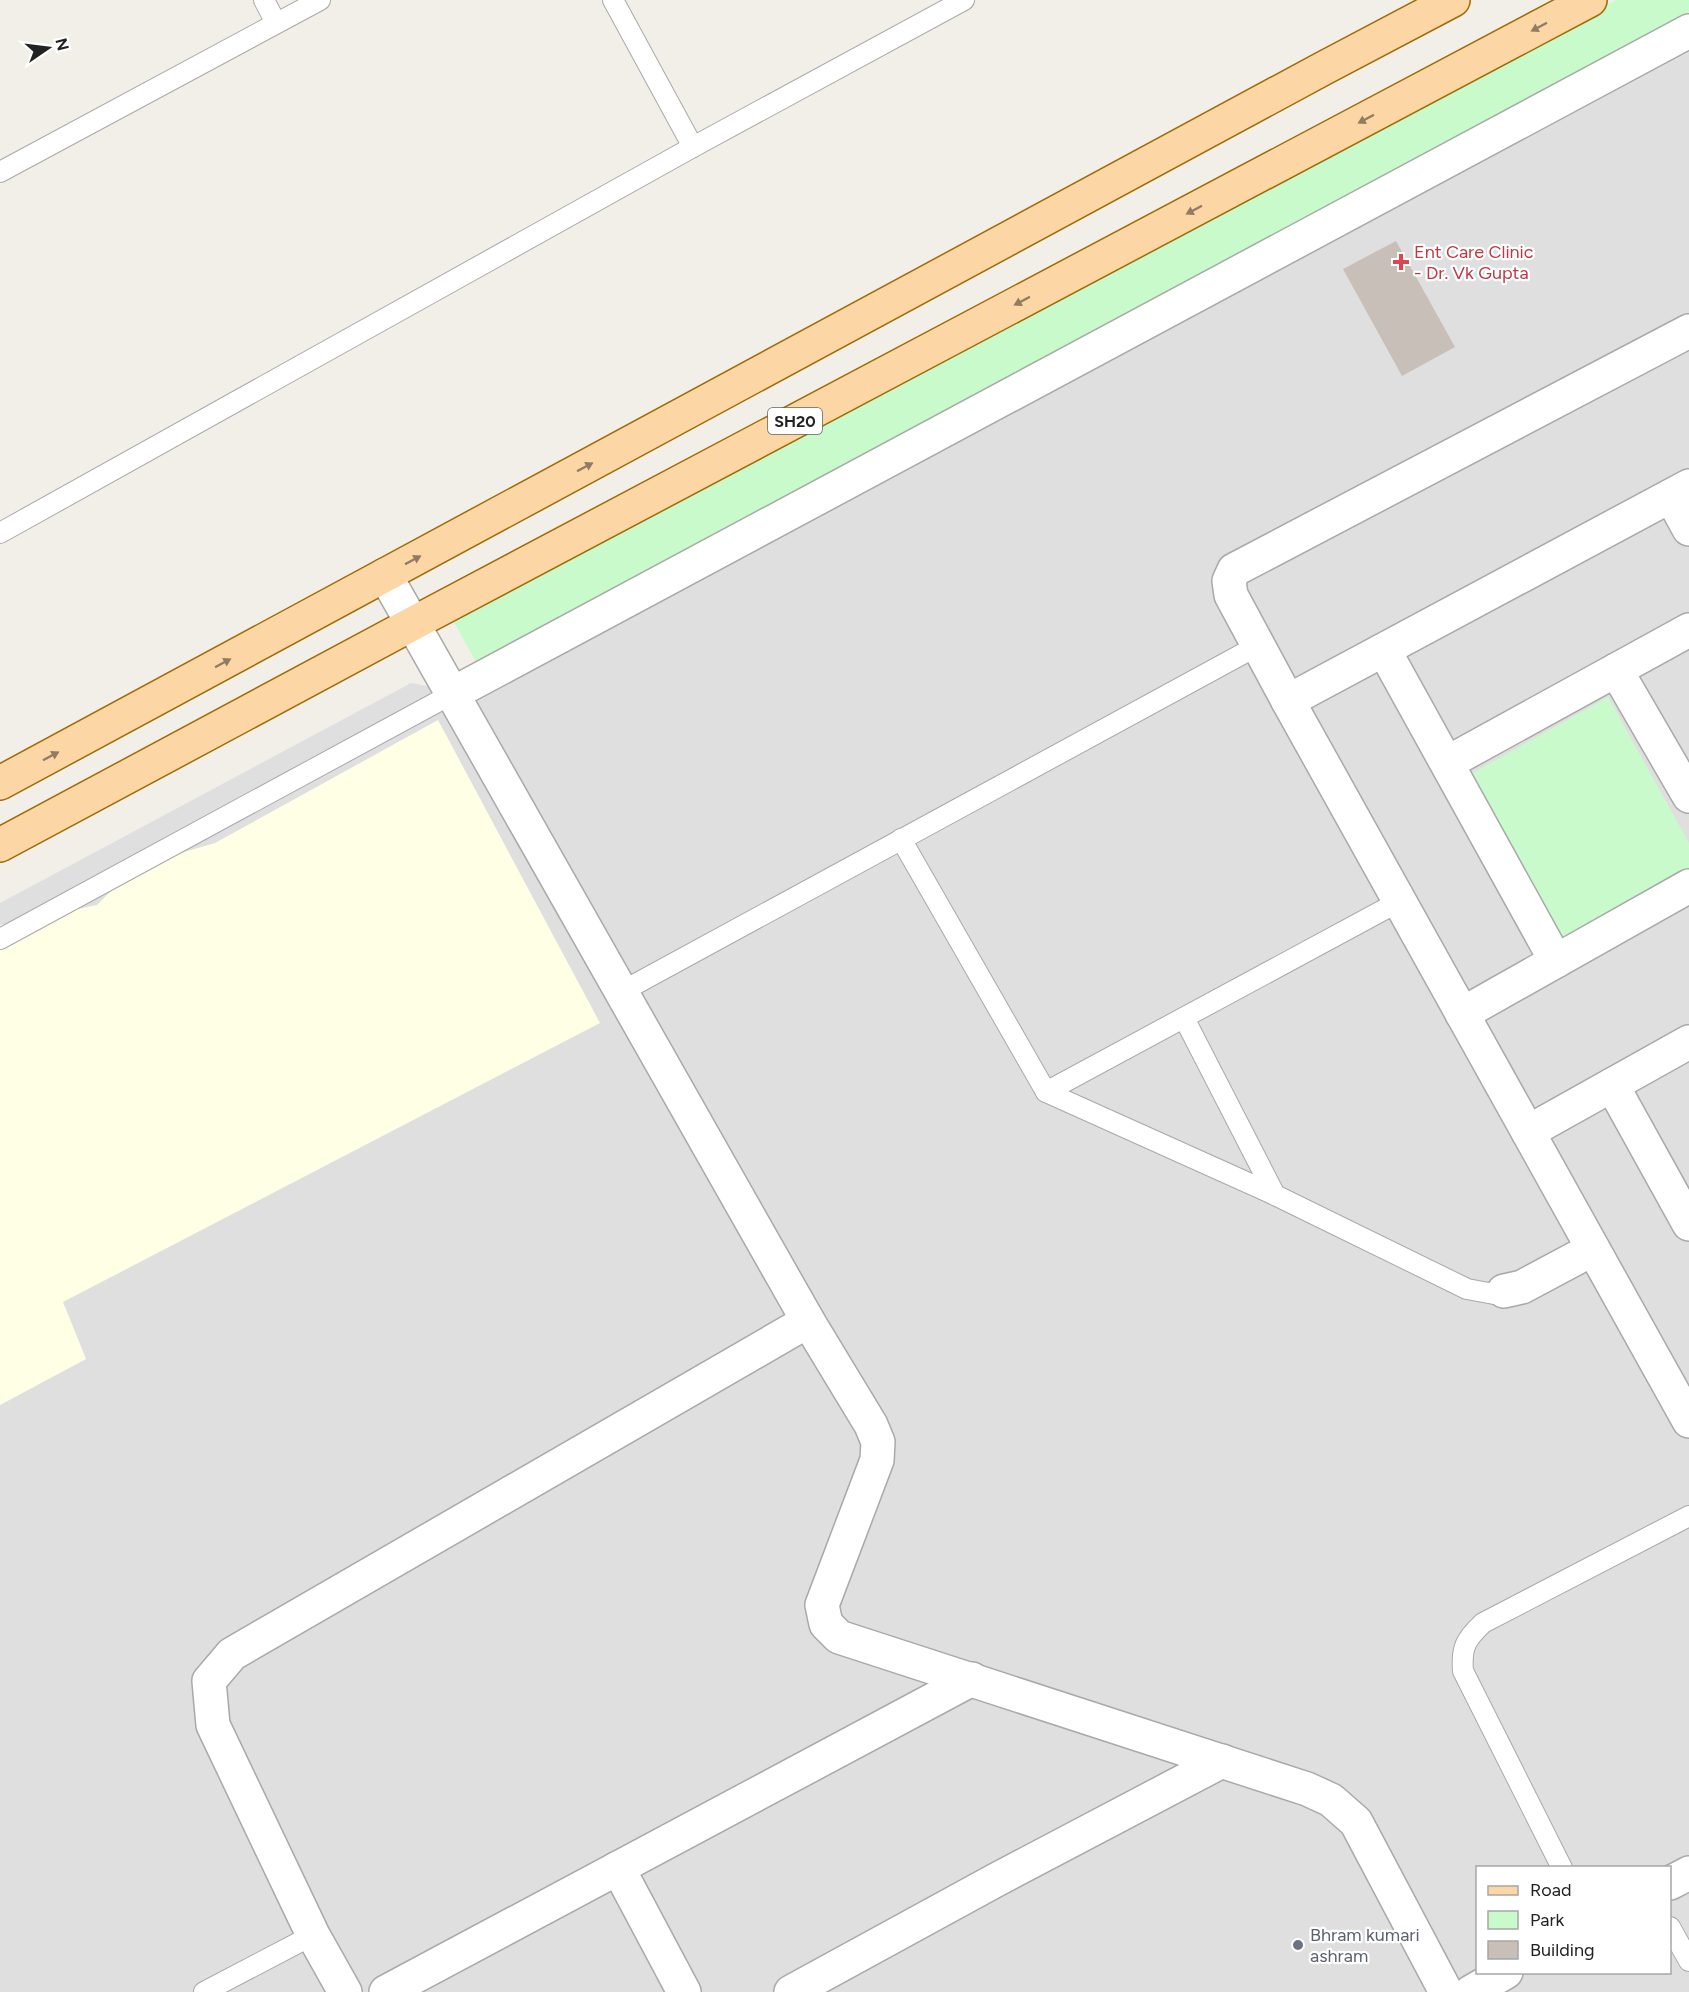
<svg xmlns="http://www.w3.org/2000/svg" width="1689" height="1992" font-family="Figtree,sans-serif">
	<rect width="100%" height="100%" fill="#f2efe9"/>
	<path fill="#e0dfdf" fill-rule="evenodd" d="M1689,52V1992H0V903L411,683L476,695ZM1478,1868H1670V1972H1478Z"/>
	<path fill="#ffffe5" d="M438,720L600,1023L63,1302L86,1359L0,1405V925L97,905L136,866L215,843Z"/>
	<g fill="#c8facc">
		<path d="M1616,0H1689V12L476,662L454,622Z"/>
		<path d="M1608,697L1689,843V869L1563,939L1471,774Z"/>
	</g>
	<path fill="#c7bfb8" d="M1396,241L1455,347L1402,376L1343,269Z"/>
	<g fill="none" stroke-linecap="round" stroke-linejoin="round">
		<defs>
			<g id="service">
				<path d="M264,0L276,23"/>
				<path d="M613,0L693,147"/>
				<path d="M0,172L320,0"/>
				<path d="M0,533L693,147L964,0"/>
				<path d="M901,839L1046,1092L1275,1195L1467,1289L1494,1294L1504,1291"/>
				<path d="M0,939L452,694"/>
				<path d="M621,992L1257,646"/>
				<path d="M1184,1018L1275,1195"/>
				<path d="M1046,1092L1400,901"/>
				<path d="M1562,1868L1463,1671C1461,1647 1466,1639 1483,1623L1689,1516"/>
				<path d="M1670,1927L1689,1961"/>
				<path d="M204,1992L313,1935"/>
			</g>
			<g id="minor">
				<path d="M1689,331L1234,570L1229,581L1231,595L1288,701L1689,1421"/>
				<path d="M1671,496L1689,529"/>
				<path d="M385,575L808,1321L871,1425L878,1442L877,1460L822,1605L826,1624L839,1637L1307,1789L1331,1800L1356,1822L1446,1992"/>
				<path d="M1384,650L1556,961"/>
				<path d="M1616,670L1689,796"/>
				<path d="M452,694L1689,31"/>
				<path d="M1288,701L1689,486"/>
				<path d="M1447,763L1689,630"/>
				<path d="M1462,1014L1689,886"/>
				<path d="M1612,1085L1689,1224"/>
				<path d="M1528,1132L1689,1042"/>
				<path d="M1504,1291L1522,1287L1593,1249"/>
				<path d="M618,1868L684,1992"/>
				<path d="M1670,1883L1689,1873"/>
				<path d="M345,1992L313,1935L213,1725L209,1681L232,1654L808,1321"/>
				<path d="M386,1992L972,1679"/>
				<path d="M791,1992L996,1880L1222,1761"/>
				<path d="M1471,1992L1506,1972"/>
			</g>
			<g id="primary">
				<path d="M0,783L1324,68L1453,0"/>
				<path d="M0,845L412,624L1590,0"/>
			</g>
		</defs>
		<use href="#service" stroke="#a9a9a9" stroke-width="22"/>
		<use href="#minor" stroke="#a9a9a9" stroke-width="36"/>
		<use href="#primary" stroke="#a06b00" stroke-width="36"/>
		<use href="#service" stroke="#fff" stroke-width="20"/>
		<use href="#minor" stroke="#fff" stroke-width="33"/>
		<use href="#primary" stroke="#fcd6a4" stroke-width="33"/>
	</g>
	<defs><path id="oneway-solid" d="M-6-.8H1V-3.2L6.5 0L1 3.2V.8H-6Z" transform="scale(1.5)"/></defs>
	<g fill="#8f7c63">
		<use href="#oneway-solid" transform="translate(1539 27) rotate(152)"/>
		<use href="#oneway-solid" transform="translate(1366 119) rotate(152)"/>
		<use href="#oneway-solid" transform="translate(1194 210) rotate(152)"/>
		<use href="#oneway-solid" transform="translate(1022 301) rotate(152)"/>
		<use href="#oneway-solid" transform="translate(585 467) rotate(-28)"/>
		<use href="#oneway-solid" transform="translate(413 560) rotate(-28)"/>
		<use href="#oneway-solid" transform="translate(223 663) rotate(-28)"/>
		<use href="#oneway-solid" transform="translate(51 756) rotate(-28)"/>
	</g>
	<path fill="#e0444e" stroke="#fff" stroke-width="2" d="M1398 253h6v6h6v6h-6v6h-6v-6h-6v-6h6z"/>
	<circle fill="#6b7280" stroke="#fff" stroke-width="2" cx="1298" cy="1945" r="6"/>
	<g text-anchor="middle" stroke-width="4.5" stroke-linejoin="round" paint-order="stroke">
		<rect fill="#fff" stroke="#646464" stroke-width="1.5" x="768" y="408" width="54" height="26" rx="4.5"/>
		<g font-size="16" font-weight="bold" fill="#222">
			<text x="795" y="427">SH20</text>
		</g>
		<g font-size="18" fill="#be3a42" stroke="#fff" text-anchor="start">
			<text x="1414" y="258">Ent Care Clinic<tspan x="1414" dy="21">- Dr. Vk Gupta</tspan></text>
		</g>
		<g font-size="18" fill="#5b616d" stroke="#fff" text-anchor="start">
			<text x="1310" y="1941">Bhram kumari<tspan x="1310" dy="21">ashram</tspan></text>
		</g>
	</g>
	<rect x="1476" y="1866" width="195" height="108" fill="#ffffff" stroke="#a7a7a7" stroke-width="1.5"/>
	<rect x="1488" y="1886" width="30" height="9" fill="#fcd6a4" stroke="#a7a7a7" stroke-width="1.5"/>
	<text x="1530" y="1896" font-size="18" fill="#222222">Road</text>
	<rect x="1488" y="1911" width="30" height="18" fill="#c8facc" stroke="#a7a7a7" stroke-width="1.5"/>
	<text x="1530" y="1926" font-size="18" fill="#222222">Park</text>
	<rect x="1488" y="1941" width="30" height="18" fill="#c7bfb8" stroke="#a7a7a7" stroke-width="1.5"/>
	<text x="1530" y="1956" font-size="18" fill="#222222">Building</text>
	<g transform="translate(48 48) rotate(76)" stroke="#ffffff" stroke-width="4.5" paint-order="stroke">
	<path d="M0-4.5L10 22L0 15L-10 22Z" fill="#222222"/>
	<text y="-9" font-size="16" font-weight="bold" text-anchor="middle" fill="#222222">N</text>
	</g>
</svg>
